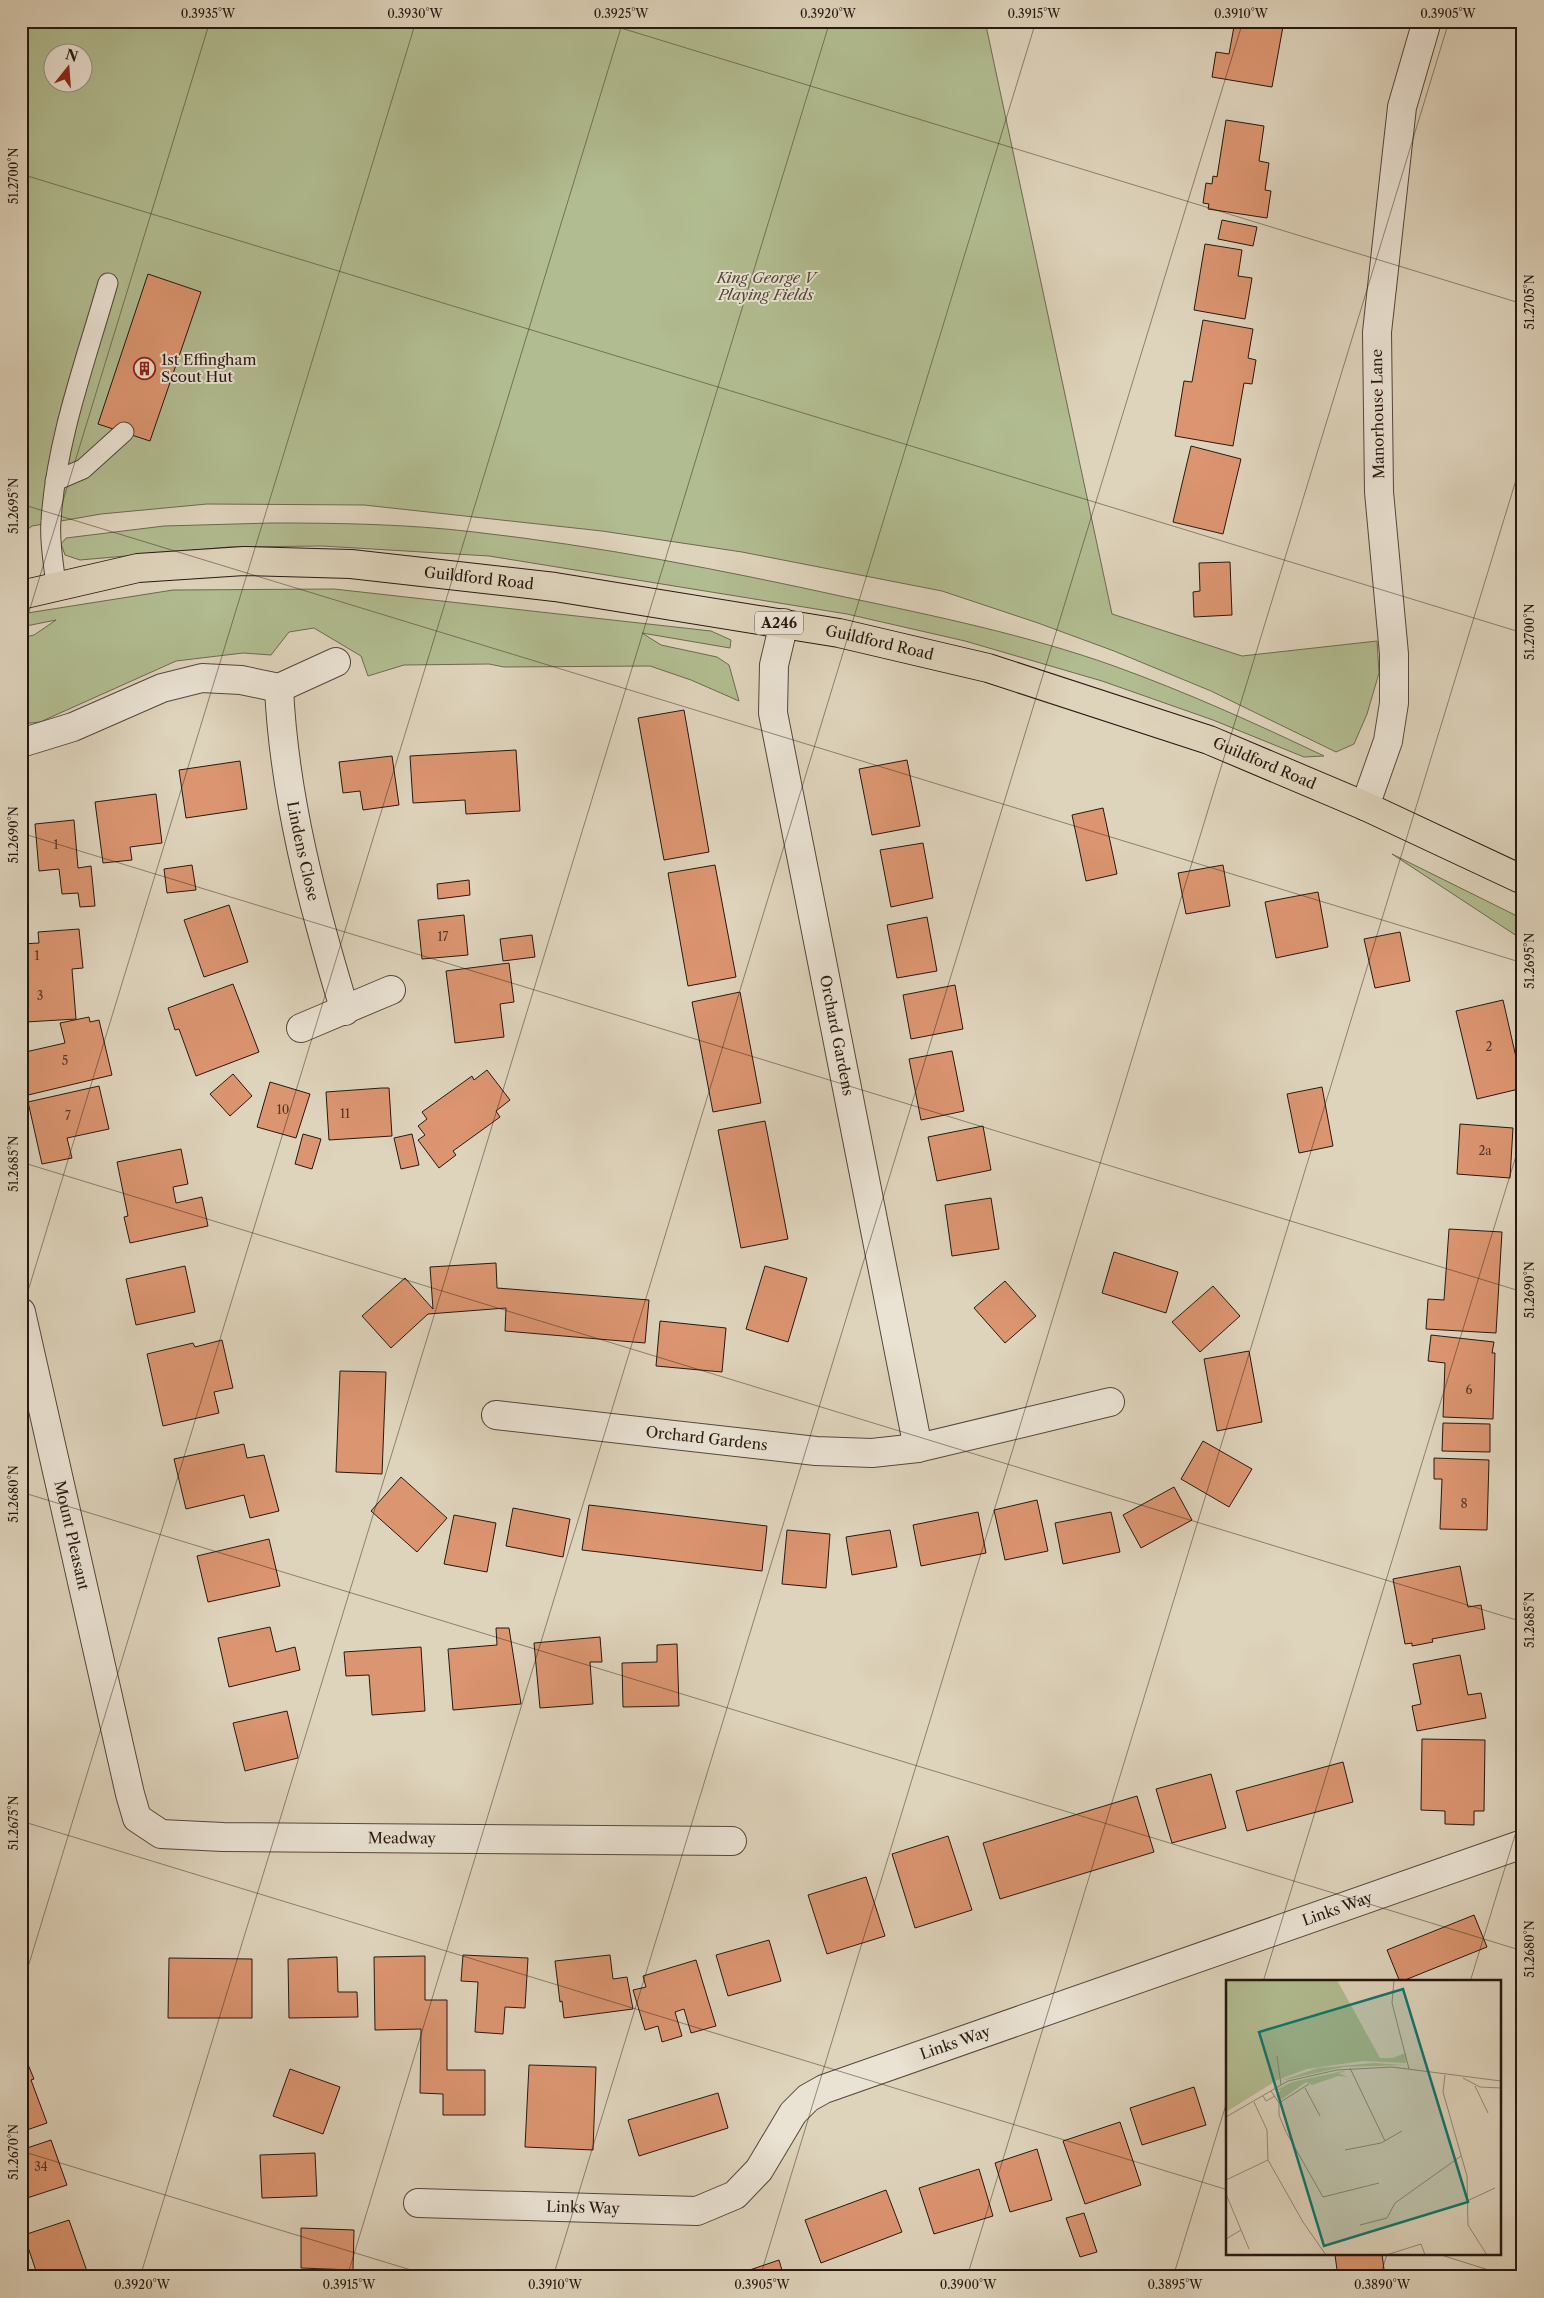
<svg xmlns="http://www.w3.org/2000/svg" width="1544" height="2298" font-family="'Libre Caslon Text',serif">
	<rect width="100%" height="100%" fill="#ded3bb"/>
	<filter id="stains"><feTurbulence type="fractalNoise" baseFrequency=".004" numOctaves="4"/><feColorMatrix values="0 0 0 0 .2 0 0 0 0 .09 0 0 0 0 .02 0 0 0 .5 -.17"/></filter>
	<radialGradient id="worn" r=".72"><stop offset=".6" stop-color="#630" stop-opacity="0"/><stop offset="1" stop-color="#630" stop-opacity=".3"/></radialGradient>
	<g fill="#b1bc90" stroke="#6c6a50" fill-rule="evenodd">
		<path d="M21,21H985L1112,614L1242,656L1377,641L1379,673L1367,714L1354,744L1336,752L1211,691L1114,651L1038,623L942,591L742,552L602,531L364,505L207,504L101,514L32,526L21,534ZM52,52H82V82H52Z"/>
		<path d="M272,523C339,523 407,524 474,532C599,546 722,570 845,597C935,616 1027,635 1114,666C1186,692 1255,723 1324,756L1304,757L1213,720L1102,681L965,641L847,614L489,556L322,546L229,547L80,560L65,555L61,544L66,538L164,526Z"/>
		<path d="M334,589L711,631L731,640L730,648L642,633L661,645L717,657L729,665L739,701L691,680L650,666L504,667L489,664L404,665L368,676L361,656L314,628L289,632L271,655L243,653L176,661L40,722L21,724V638L34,635L56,620L21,627V614L173,590Z"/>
		<path d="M1392,854L1523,919V940Z"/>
	</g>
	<g fill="#db9570" stroke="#271811">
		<path d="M1235,21H1284L1272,87L1212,77L1216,52L1229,54Z"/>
		<path d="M1226,120L1264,126L1259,161L1269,163L1265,190L1271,191L1267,218L1208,209L1209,204L1203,203L1206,183L1212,184L1213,176L1217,177Z"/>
		<path d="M1222,220L1257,227L1253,246L1218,239Z"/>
		<path d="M1205,244L1242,250L1238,276L1252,278L1245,319L1194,310Z"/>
		<path d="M148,274L201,292L150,441L98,424Z"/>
		<path d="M1203,320L1253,329L1248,358L1256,360L1252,384L1244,383L1233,446L1175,436L1184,381L1192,382Z"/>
		<path d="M1191,446L1241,459L1223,534L1173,522Z"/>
		<path d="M1230,562L1232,615L1194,617L1193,592L1200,591L1199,563Z"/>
		<path d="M684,710L709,852L664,860L638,718Z"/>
		<path d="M516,750L520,811L466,814L465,800L413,803L410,756Z"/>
		<path d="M392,756L399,805L363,810L360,791L343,793L339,762Z"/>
		<path d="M907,760L920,826L872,835L859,769Z"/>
		<path d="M240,761L247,809L186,818L179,770Z"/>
		<path d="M156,794L162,843L130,847L132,860L103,863L95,802Z"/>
		<path d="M1103,808L1117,874L1086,881L1072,815Z"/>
		<path d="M74,820L78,868L91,866L95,906L80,907L78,893L62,894L59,869L39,871L35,824Z"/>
		<path d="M923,843L933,898L891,907L880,850Z"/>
		<path d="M192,865L196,890L167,893L164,869Z"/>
		<path d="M715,865L736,977L688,986L668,873Z"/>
		<path d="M1223,865L1230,906L1186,914L1178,873Z"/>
		<path d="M469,880L470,895L438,899L437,884Z"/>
		<path d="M1318,892L1328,947L1276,958L1265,902Z"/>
		<path d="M229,905L248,962L204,977L184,920Z"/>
		<path d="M464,915L468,955L422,959L418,920Z"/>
		<path d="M927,917L937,971L897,978L887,925Z"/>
		<path d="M79,929L83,968L72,969L76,1019L26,1022L21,944L39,943L38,932Z"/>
		<path d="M1400,932L1410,981L1375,988L1364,939Z"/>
		<path d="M532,935L535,957L503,961L500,939Z"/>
		<path d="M509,963L514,1002L500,1004L504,1037L455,1043L446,971Z"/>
		<path d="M233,984L259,1052L196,1076L179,1029L175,1030L168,1008Z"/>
		<path d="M955,985L963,1029L911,1039L903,995Z"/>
		<path d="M740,992L761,1103L713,1112L692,1002Z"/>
		<path d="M1503,1000L1523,1088L1477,1099L1456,1011Z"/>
		<path d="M89,1017L90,1022L99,1020L112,1075L28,1095L21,1068V1053L65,1043L60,1023Z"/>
		<path d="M952,1051L964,1111L921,1120L909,1059Z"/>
		<path d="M487,1070L510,1100L496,1111L500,1117L453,1151L456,1155L439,1168L418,1140L425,1135L418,1126L427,1119L422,1112L472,1076L474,1080Z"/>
		<path d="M233,1074L252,1096L230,1116L210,1094Z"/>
		<path d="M270,1082L310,1094L296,1138L257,1127Z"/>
		<path d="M99,1086L109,1129L67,1138L72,1158L42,1164L28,1102Z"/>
		<path d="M1322,1087L1333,1146L1299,1153L1287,1094Z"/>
		<path d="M382,1088H389L392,1136L329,1140L326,1092Z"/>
		<path d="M765,1121L788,1239L741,1248L718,1130Z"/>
		<path d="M1460,1124L1513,1128L1510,1178L1457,1174Z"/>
		<path d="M983,1126L991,1170L937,1181L928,1137Z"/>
		<path d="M303,1134L321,1139L312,1169L295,1164Z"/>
		<path d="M412,1134L419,1165L401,1169L394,1138Z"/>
		<path d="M181,1149L188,1184L173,1187L176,1203L202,1197L208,1226L130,1243L124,1217L128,1216L117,1162Z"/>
		<path d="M991,1198L999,1249L952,1256L945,1205Z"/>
		<path d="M1449,1229L1502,1232L1496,1333L1426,1329L1428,1299L1444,1300Z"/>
		<path d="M1114,1252L1178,1272L1166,1313L1102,1293Z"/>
		<path d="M496,1263L497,1288L649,1300L645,1343L505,1331L506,1308L428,1314L391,1348L362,1316L405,1278L433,1309L430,1267Z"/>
		<path d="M185,1266L195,1312L136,1325L126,1279Z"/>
		<path d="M765,1266L807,1278L788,1342L746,1329Z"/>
		<path d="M1005,1281L1036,1316L1005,1343L974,1308Z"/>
		<path d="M1213,1286L1240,1316L1200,1352L1172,1322Z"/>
		<path d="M660,1321L726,1328L722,1372L656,1366Z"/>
		<path d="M1431,1335L1494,1342L1492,1353H1495L1493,1419L1443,1417L1445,1363L1428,1361Z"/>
		<path d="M222,1340L233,1388L214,1392L219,1413L163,1426L147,1354L193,1343L195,1347Z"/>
		<path d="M1249,1351L1262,1422L1217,1431L1204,1359Z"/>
		<path d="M340,1371L386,1372L382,1474L336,1472Z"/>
		<path d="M1443,1423L1490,1424V1452L1442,1451Z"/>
		<path d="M1203,1441L1252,1469L1229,1507L1181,1479Z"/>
		<path d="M244,1444L247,1458L264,1455L279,1511L250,1518L244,1495L186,1509L174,1459Z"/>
		<path d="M1434,1458L1489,1460L1487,1530L1440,1529L1442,1479H1434Z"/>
		<path d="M401,1477L447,1518L417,1552L371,1511Z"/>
		<path d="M1174,1487L1192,1520L1141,1548L1123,1515Z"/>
		<path d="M1037,1500L1048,1551L1005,1560L994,1510Z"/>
		<path d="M589,1505L767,1526L762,1571L582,1550Z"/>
		<path d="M513,1508L570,1519L563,1557L506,1546Z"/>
		<path d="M978,1512L986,1553L921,1566L913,1525Z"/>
		<path d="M1111,1512L1120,1552L1063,1564L1055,1523Z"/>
		<path d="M454,1515L496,1523L487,1572L444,1564Z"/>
		<path d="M787,1530L830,1534L826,1588L782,1584Z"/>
		<path d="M890,1530L897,1567L852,1575L846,1537Z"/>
		<path d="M269,1539L280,1586L208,1602L197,1556Z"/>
		<path d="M1460,1566L1468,1607L1481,1605L1485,1629L1432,1639L1433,1642L1412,1646V1643L1405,1644L1393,1579Z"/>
		<path d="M270,1627L276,1652L295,1647L300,1670L229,1687L218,1638Z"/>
		<path d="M496,1628H509L521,1704L453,1710L448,1649L497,1645Z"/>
		<path d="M600,1637L602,1662H590L593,1704L540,1708L534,1643Z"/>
		<path d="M677,1644L679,1706L623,1707L622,1663L657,1662V1645Z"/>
		<path d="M421,1647L425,1711L372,1715L369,1675L346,1676L344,1652Z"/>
		<path d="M1460,1655L1468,1695L1481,1693L1486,1718L1417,1731L1412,1706L1421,1704L1413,1664Z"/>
		<path d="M287,1711L298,1758L245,1771L233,1723Z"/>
		<path d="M1422,1739L1485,1740L1484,1811H1474V1825L1445,1824V1811L1421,1810Z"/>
		<path d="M1343,1762L1353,1802L1247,1831L1236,1791Z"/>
		<path d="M1211,1774L1226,1828L1172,1843L1156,1789Z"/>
		<path d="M1137,1796L1154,1852L1000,1899L983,1843Z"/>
		<path d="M948,1836L972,1910L915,1928L892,1854Z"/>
		<path d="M866,1877L885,1936L827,1954L808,1895Z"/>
		<path d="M1474,1915L1487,1947L1400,1982L1387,1950Z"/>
		<path d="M769,1940L781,1981L728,1996L716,1955Z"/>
		<path d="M463,1955L528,1958L525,2008L505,2007L503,2034L475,2032L478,1982L461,1981Z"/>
		<path d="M610,1955L613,1979L627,1977L633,2009L564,2018L562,2001L560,2002L555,1961Z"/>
		<path d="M425,1956V2000H447V2070H485V2115H443V2094L420,2093L421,2029L375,2030L374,1957Z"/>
		<path d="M337,1957L338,1992H357L358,2017L289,2018L288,1959Z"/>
		<path d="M169,1958L252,1959V2018H168Z"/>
		<path d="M696,1960L716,2026L691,2033L684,2009L675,2012L682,2036L662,2042L658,2026L645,2030L633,1990L646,1987L643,1976Z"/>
		<path d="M25,2057L34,2079L31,2080L47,2123L21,2132V2058Z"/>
		<path d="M529,2065L596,2067L593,2150L525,2147Z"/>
		<path d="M290,2069L340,2087L323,2134L273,2116Z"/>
		<path d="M1194,2087L1206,2125L1142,2145L1130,2108Z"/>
		<path d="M718,2093L728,2128L639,2156L628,2120Z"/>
		<path d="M1120,2122L1141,2185L1085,2204L1063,2141Z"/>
		<path d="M51,2140L67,2185L24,2199L21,2192V2150Z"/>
		<path d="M1037,2149L1052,2200L1010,2212L995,2163Z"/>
		<path d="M315,2153L317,2196L262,2198L260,2155Z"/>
		<path d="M979,2169L993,2216L934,2234L919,2188Z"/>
		<path d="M886,2190L902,2232L821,2263L805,2220Z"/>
		<path d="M1084,2213L1097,2252L1080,2257L1066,2218Z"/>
		<path d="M69,2220L89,2277H38L24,2235Z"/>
		<path d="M301,2228L354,2230L353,2270L301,2268Z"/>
		<path d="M1382,2254L1385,2277H1338L1335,2255Z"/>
		<path d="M779,2260L784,2277H732V2276Z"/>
		<path d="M548,2271L550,2277H526Z"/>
	</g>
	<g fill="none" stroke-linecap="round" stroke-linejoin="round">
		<defs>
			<g id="lane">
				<path d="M55,481L83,469L124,432"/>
				<path d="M56,586C54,565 49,542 51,521C56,440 86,360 108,283"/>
			</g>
			<g id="street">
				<path id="s1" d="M784,623L774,665L773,713L918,1448"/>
				<path id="s2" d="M279,688C284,797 313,906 345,1011"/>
				<path d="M21,743L73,727L162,688L202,678L241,680L279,688L336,662"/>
				<path d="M1365,806L1388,741L1394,703V654L1379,492L1377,332L1402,107L1427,21"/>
				<path d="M301,1028L391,990"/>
				<path id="s3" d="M21,1312L130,1794L137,1818L161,1834L223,1837L732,1841"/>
				<path id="s4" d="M496,1415L816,1451L872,1453L918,1448L1110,1402"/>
				<path id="s5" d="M418,2203L697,2211L735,2195L759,2170L793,2113L808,2098L824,2089L1523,1844"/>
			</g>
			<g id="primary">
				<path id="s6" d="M21,595L138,568L244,561L351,564L555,587L839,633L988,668L1209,740L1365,806L1523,880"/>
			</g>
		</defs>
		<use href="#lane" stroke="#55473c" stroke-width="21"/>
		<use href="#street" stroke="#55473c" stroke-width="30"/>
		<use href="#primary" stroke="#271811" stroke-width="30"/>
		<use href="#lane" stroke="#eae2d3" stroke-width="19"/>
		<use href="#street" stroke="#eae2d3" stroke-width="28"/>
		<use href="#primary" stroke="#ded3bb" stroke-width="28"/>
	</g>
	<path fill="none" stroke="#271811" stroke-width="1" stroke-opacity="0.45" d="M598,21L1523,304M21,174L1523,633M21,504L1523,963M21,638L210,21M21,833L1523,1292M21,1162L1523,1622M21,1314L416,21M21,1492L1523,1951M21,1821L1228,2190M1263,1982L1523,1133M1470,1982L1523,1809M21,1990L623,21M21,2151L434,2277M1438,2254L1511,2277M140,2277L830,21M347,2277L1036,21M553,2277L1243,21M760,2277L1449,21M967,2277L1523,457M1173,2277L1228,2098M1380,2277L1387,2254"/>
	<defs>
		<symbol id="building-ring" viewBox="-11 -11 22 22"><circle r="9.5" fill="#eae2d3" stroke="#8f2418" stroke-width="1.5"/><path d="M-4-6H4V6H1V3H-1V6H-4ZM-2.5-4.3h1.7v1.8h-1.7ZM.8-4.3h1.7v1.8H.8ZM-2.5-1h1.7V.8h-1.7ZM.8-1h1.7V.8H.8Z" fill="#8f2418"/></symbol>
	</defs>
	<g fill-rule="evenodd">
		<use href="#building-ring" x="132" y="356" width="25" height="25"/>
	</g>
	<g text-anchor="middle" stroke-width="4" stroke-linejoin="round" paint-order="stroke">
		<g font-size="12" fill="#543729">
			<text x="56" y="849">1</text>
			<text x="443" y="941">17</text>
			<text x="37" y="960">1</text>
			<text x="40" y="1000">3</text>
			<text x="1489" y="1051">2</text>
			<text x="65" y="1065">5</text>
			<text x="283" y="1114">10</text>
			<text x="345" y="1118">11</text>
			<text x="68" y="1120">7</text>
			<text x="1485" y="1155">2a</text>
			<text x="1469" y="1394">6</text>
			<text x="1464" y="1508">8</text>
			<text x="41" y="2171">34</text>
		</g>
		<rect fill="#eae2d3" stroke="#62554b" stroke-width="1" x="755" y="611.5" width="48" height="23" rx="4"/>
		<g font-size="14" font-weight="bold" fill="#271811">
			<text x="779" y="628">A246</text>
		</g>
		<g font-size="15" font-style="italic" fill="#504937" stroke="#eae2d3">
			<text x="766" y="283">King George V<tspan x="766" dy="17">Playing Fields</tspan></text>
		</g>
		<g font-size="15" fill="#271811" stroke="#eae2d3" text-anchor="start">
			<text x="161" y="365">1st Effingham<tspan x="161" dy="17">Scout Hut</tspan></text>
		</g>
		<g font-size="15" fill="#271811" stroke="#eae2d3">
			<text transform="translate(1378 414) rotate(-91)" y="5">Manorhouse Lane</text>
			<text dy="5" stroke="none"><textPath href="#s6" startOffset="462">Guildford Road</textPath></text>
			<text dy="5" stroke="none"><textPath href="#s6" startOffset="868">Guildford Road</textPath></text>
			<text dy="5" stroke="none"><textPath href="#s6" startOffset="1272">Guildford Road</textPath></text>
			<text dy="5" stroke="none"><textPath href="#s2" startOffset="165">Lindens Close</textPath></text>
			<text dy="5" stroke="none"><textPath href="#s1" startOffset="420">Orchard Gardens</textPath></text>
			<text dy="5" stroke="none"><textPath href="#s4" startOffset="212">Orchard Gardens</textPath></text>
			<text dy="5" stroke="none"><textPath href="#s3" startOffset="229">Mount Pleasant</textPath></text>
			<text dy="5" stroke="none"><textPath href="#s3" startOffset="789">Meadway</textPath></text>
			<text dy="5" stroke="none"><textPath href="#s5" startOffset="1005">Links Way</textPath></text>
			<text dy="5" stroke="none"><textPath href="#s5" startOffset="600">Links Way</textPath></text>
			<text dy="5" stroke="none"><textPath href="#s5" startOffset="165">Links Way</textPath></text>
		</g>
	</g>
	<g transform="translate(1226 1980)">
		<rect width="275" height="275" fill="#ded3bb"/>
		<path d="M0,0H111L154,78H167L179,73L180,83L137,81L81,89L51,100L0,132ZM148,83L178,85L118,87L54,101L92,88ZM117,91L119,92L112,93L122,97L112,96L86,105L80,102L56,119L50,116L55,110H51L66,102Z" fill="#b1bc90"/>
		<path fill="none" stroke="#958877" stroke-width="1" d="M168,0L166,23L183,89M51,76L55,105M124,88L159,161M219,95L217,112L241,196L242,245L261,275M237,98L254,107L275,108M249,106L262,133M79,108L94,136M45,111L53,123V135L60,152L97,217L153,203M37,116L40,121L49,116M28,122L41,150L42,180L77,242L100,275M53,123L83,104M0,137L62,101L111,90L166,87L275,101M119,170L155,163L176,151M0,200L42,180M0,214L23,269M241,221L269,208M134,245L161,238L169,223L235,176M0,259L15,250M160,275L195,264L199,275"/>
		<path fill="#0f766e" fill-opacity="0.15" stroke="#0f766e" stroke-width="2.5" d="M177,9L242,222L98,266L33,52Z"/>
		<rect width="275" height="275" fill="none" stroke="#271811" stroke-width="2.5"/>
	</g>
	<rect width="1544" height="2298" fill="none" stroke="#ded3bb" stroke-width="55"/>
	<g transform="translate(68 68) rotate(17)"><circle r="24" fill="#eae2d3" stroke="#9c9185"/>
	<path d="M0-4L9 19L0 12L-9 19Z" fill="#8f2418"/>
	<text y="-8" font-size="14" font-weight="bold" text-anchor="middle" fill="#271811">N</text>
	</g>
	<rect x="28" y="28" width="1488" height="2242" fill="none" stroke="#271811" stroke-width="2"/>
	<g font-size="12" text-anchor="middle" fill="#271811">
		<text x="208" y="18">0.3935°W</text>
		<text x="415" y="18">0.3930°W</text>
		<text x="621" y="18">0.3925°W</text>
		<text x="828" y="18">0.3920°W</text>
		<text x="1034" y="18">0.3915°W</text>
		<text x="1241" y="18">0.3910°W</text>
		<text x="1448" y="18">0.3905°W</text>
		<text transform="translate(14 176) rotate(-90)" y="4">51.2700°N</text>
		<text transform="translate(1530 302) rotate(-90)" y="4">51.2705°N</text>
		<text transform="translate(14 506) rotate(-90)" y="4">51.2695°N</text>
		<text transform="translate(1530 632) rotate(-90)" y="4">51.2700°N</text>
		<text transform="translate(14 835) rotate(-90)" y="4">51.2690°N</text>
		<text transform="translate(1530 961) rotate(-90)" y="4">51.2695°N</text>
		<text transform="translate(14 1164) rotate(-90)" y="4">51.2685°N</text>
		<text transform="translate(1530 1290) rotate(-90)" y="4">51.2690°N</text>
		<text transform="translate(14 1494) rotate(-90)" y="4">51.2680°N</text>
		<text transform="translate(1530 1620) rotate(-90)" y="4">51.2685°N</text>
		<text transform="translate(14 1823) rotate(-90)" y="4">51.2675°N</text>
		<text transform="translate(1530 1949) rotate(-90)" y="4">51.2680°N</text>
		<text transform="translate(14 2152) rotate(-90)" y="4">51.2670°N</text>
		<text x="142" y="2289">0.3920°W</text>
		<text x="349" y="2289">0.3915°W</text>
		<text x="555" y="2289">0.3910°W</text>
		<text x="762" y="2289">0.3905°W</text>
		<text x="968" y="2289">0.3900°W</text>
		<text x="1175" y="2289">0.3895°W</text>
		<text x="1382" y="2289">0.3890°W</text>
	</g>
	<rect width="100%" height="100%" filter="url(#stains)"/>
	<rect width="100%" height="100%" fill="url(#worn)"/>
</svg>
